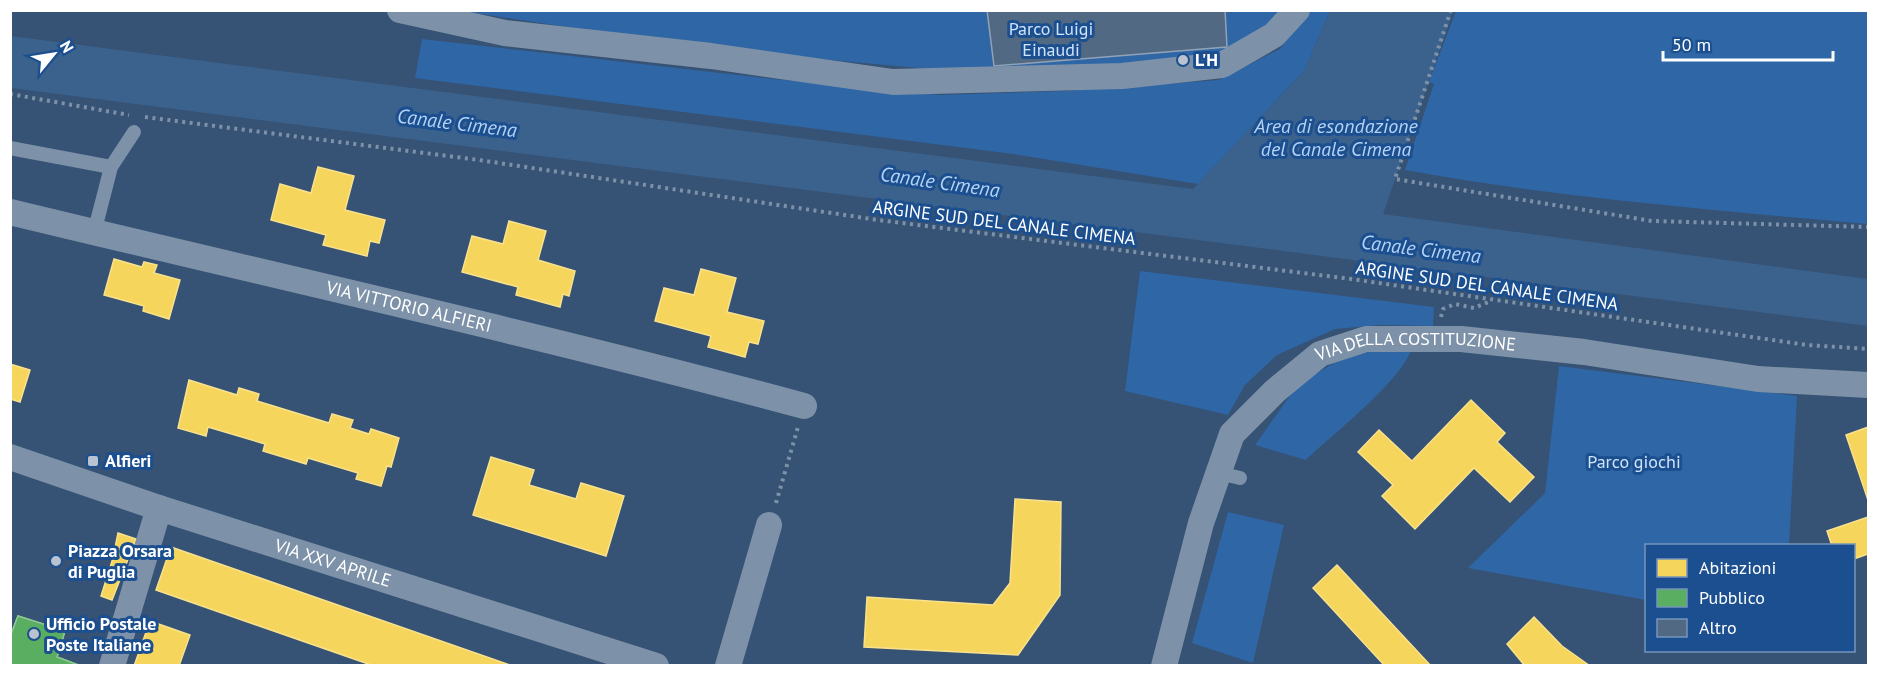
<svg xmlns="http://www.w3.org/2000/svg" width="1879" height="676" font-family="'PT Sans',sans-serif">
	<rect width="100%" height="100%" fill="#365274"/>
	<g fill="#2f66a5">
		<path d="M461,11H1287L1254,41L1200,62L941,70L719,50Z"/>
		<path d="M1309,11H1330L1304,71L1198,184L1013,154L415,78L422,39L764,78L939,95L1067,91L1219,80L1280,49Z"/>
		<path d="M1456,11H1868V224C1713,210 1558,198 1405,170L1434,84L1429,82Z"/>
		<path d="M1140,271L1434,307L1433,326L1380,325L1335,329L1277,355L1245,385L1228,415L1125,391Z"/>
		<path d="M1379,350H1411C1401,381 1332,435 1306,460L1255,445L1299,383L1345,357Z"/>
		<path d="M1559,366L1797,396L1789,545L1646,546V600L1468,568L1545,493Z"/>
		<path d="M1228,512L1284,525L1253,663L1192,643Z"/>
	</g>
	<path fill="#3b618d" d="M1330,11H1453L1383,214L1868,279V326L11,88V36L1193,189L1304,71Z"/>
	<g fill="#f6d55c" stroke="#f9e28d" stroke-width="1.5">
		<path d="M318,167L354,176L345,210L385,220L379,243L370,241L367,256L323,245L326,235L271,220L280,184L311,193Z"/>
		<path d="M509,221L546,231L538,260L575,271L569,296L563,294L560,307L516,295L518,287L462,272L472,236L503,244Z"/>
		<path d="M114,259L142,267L144,262L157,265L154,273L180,280L169,319L143,311L144,306L104,295Z"/>
		<path d="M701,269L736,278L727,312L764,321L758,344L749,342L745,357L708,347L711,336L655,321L664,288L694,295Z"/>
		<path d="M10,364L30,370L20,402L10,399Z"/>
		<path d="M189,380L237,395L239,388L259,394L257,401L329,423L332,414L353,420L350,428L369,434L371,429L399,438L391,467L387,466L381,486L356,479L358,473L308,458L306,464L263,451L265,444L208,427L206,436L178,428Z"/>
		<path d="M1471,400L1505,433L1497,442L1534,477L1510,502L1474,468L1415,529L1382,496L1393,485L1358,452L1379,430L1412,461Z"/>
		<path d="M1868,427V500L1846,435Z"/>
		<path d="M491,457L534,470L529,485L576,499L581,483L624,496L606,556L473,515Z"/>
		<path d="M1015,499L1061,502L1060,595L1018,655L864,647L867,597L993,605L1010,583Z"/>
		<path d="M1868,517V554L1854,559V546H1832L1827,531Z"/>
		<path d="M118,533L136,539L112,600L101,596L113,558Z"/>
		<path d="M171,547L513,666H374L156,590Z"/>
		<path d="M1337,565L1431,666H1385L1313,588Z"/>
		<path d="M1534,617L1562,646L1590,666H1525L1507,644Z"/>
		<path d="M150,621L190,635L179,666H134Z"/>
	</g>
	<g fill="#5aae61" stroke="#8cc690" stroke-width="1.5">
		<path d="M18,616L65,631L57,657L81,666H10V637Z"/>
		<path d="M18,616L65,631L57,657L81,666H10V637Z"/>
	</g>
	<path fill="#526984" stroke="#92a2b6" stroke-width="1.5" d="M987,10H1225L1227,47L994,66Z"/>
	<g fill="none" stroke-linecap="round" stroke-linejoin="round">
		<g stroke="#7d92a8" stroke-width="4" stroke-dasharray="3 4.5" stroke-linecap="butt">
			<path d="M1451,10L1395,179L1652,221L1868,227"/>
			<path d="M10,94L129,115"/>
			<path d="M145,117L479,160L878,220L1351,279L1807,345L1868,349"/>
			<path d="M1441,317L1443,309L1455,304L1474,308L1491,301"/>
			<path d="M776,503L798,427"/>
		</g>
		<g stroke="#7d92a8" stroke-width="14">
			<path d="M10,148L111,167"/>
			<path d="M94,233L111,167L134,132"/>
			<path d="M1219,473L1240,478"/>
		</g>
		<g stroke="#7d92a8" stroke-width="26">
			<path d="M400,10L505,33L711,56L893,82L1122,76L1222,65L1274,35L1297,10"/>
			<path id="s1" d="M10,212C275,276 541,335 804,406"/>
			<path id="s2" d="M10,457L159,508L656,666"/>
			<path d="M112,666L159,508"/>
			<path d="M728,666L769,525"/>
			<path id="s3" d="M1164,666L1201,523L1232,434L1275,391L1320,354L1366,339H1461L1584,352L1758,379L1868,385"/>
		</g>
	</g>
	<g fill="#b9c2ce" stroke="#1b4f8f" stroke-width="2">
		<circle cx="1183" cy="60" r="6"/>
		<rect x="87" y="455" width="12" height="12" rx="3"/>
		<circle cx="56" cy="561" r="6"/>
		<circle cx="34" cy="634" r="6"/>
	</g>
	<g text-anchor="middle" stroke-width="6" stroke-linejoin="round" paint-order="stroke">
		<g font-size="18" fill="#cfe3fa" stroke="#1b4f8f">
			<text x="1051" y="35">Parco Luigi<tspan x="1051" dy="21">Einaudi</tspan></text>
			<text x="1634" y="468">Parco giochi</text>
		</g>
		<g font-size="18" font-weight="bold" fill="#fff" stroke="#1b4f8f" text-anchor="start">
			<text x="1195" y="66">L'H</text>
			<text x="105" y="467">Alfieri</text>
			<text x="68" y="557">Piazza Orsara<tspan x="68" dy="21">di Puglia</tspan></text>
			<text x="46" y="630">Ufficio Postale<tspan x="46" dy="21">Poste Italiane</tspan></text>
		</g>
		<g font-size="18" fill="#fff" stroke="#1b4f8f">
			<text transform="translate(1004 223) rotate(7)" y="6">ARGINE SUD DEL CANALE CIMENA</text>
			<text transform="translate(1487 286) rotate(8)" y="6">ARGINE SUD DEL CANALE CIMENA</text>
			<text dy="6" stroke="none"><textPath href="#s1" startOffset="410">VIA VITTORIO ALFIERI</textPath></text>
			<text dy="6" stroke="none"><textPath href="#s3" startOffset="458">VIA DELLA COSTITUZIONE</textPath></text>
			<text dy="6" stroke="none"><textPath href="#s2" startOffset="340">VIA XXV APRILE</textPath></text>
		</g>
		<g font-size="20" font-style="italic" fill="#b5d3f5" stroke="#1b4f8f">
			<text transform="translate(457 123) rotate(7)" y="7">Canale Cimena</text>
			<text x="1336" y="133">Area di esondazione<tspan x="1336" dy="23">del Canale Cimena</tspan></text>
			<text transform="translate(940 182) rotate(8)" y="7">Canale Cimena</text>
			<text transform="translate(1421 249) rotate(7)" y="7">Canale Cimena</text>
		</g>
	</g>
	<rect width="1879" height="676" fill="none" stroke="#ffffff" stroke-width="24"/>
	<rect x="1645" y="544" width="210" height="108" fill="#1b4f8f" stroke="#7695bc" stroke-width="1.5"/>
	<rect x="1657" y="559" width="30" height="18" fill="#f6d55c" stroke="#7695bc" stroke-width="1.5"/>
	<text x="1699" y="574" font-size="18" fill="#ffffff">Abitazioni</text>
	<rect x="1657" y="589" width="30" height="18" fill="#5aae61" stroke="#7695bc" stroke-width="1.5"/>
	<text x="1699" y="604" font-size="18" fill="#ffffff">Pubblico</text>
	<rect x="1657" y="619" width="30" height="18" fill="#526984" stroke="#7695bc" stroke-width="1.5"/>
	<text x="1699" y="634" font-size="18" fill="#ffffff">Altro</text>
	<g transform="translate(54 54) rotate(60)" stroke="#1b4f8f" stroke-width="4.5" paint-order="stroke">
	<path d="M0-4.5L10 22L0 15L-10 22Z" fill="#ffffff"/>
	<text y="-9" font-size="16" font-weight="bold" text-anchor="middle" fill="#ffffff">N</text>
	</g>
	<path d="M1663 51v9h170v-9" fill="none" stroke="#ffffff" stroke-width="3"/>
	<text x="1672" y="51" font-size="18" fill="#ffffff" stroke="#1b4f8f" stroke-width="4.5" paint-order="stroke">50 m</text>
</svg>
